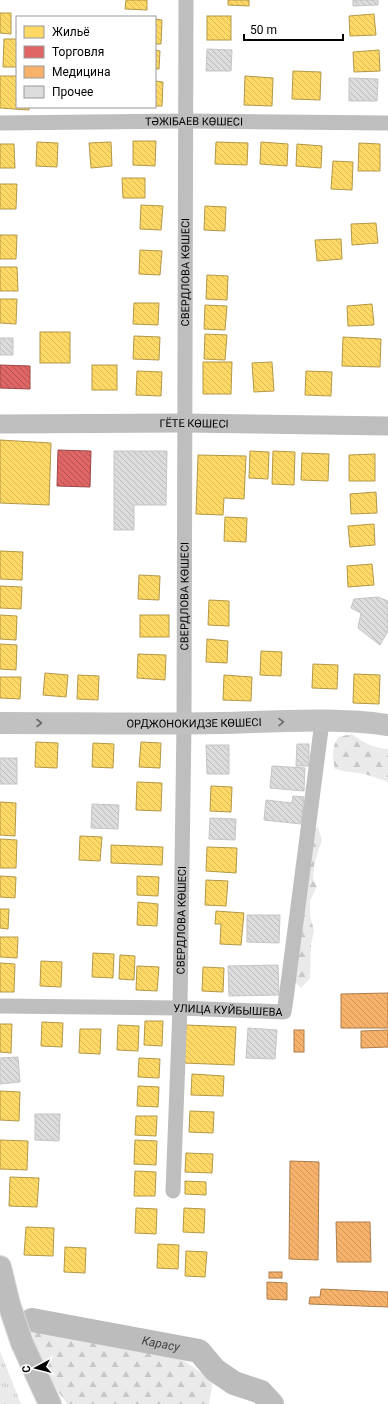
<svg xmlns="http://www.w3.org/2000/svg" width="388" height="1404" font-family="Roboto,sans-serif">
	<defs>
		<pattern id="forest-firs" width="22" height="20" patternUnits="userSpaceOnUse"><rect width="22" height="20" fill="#eaeaea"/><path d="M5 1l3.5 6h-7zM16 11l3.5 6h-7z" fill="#c7c7c7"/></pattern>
		<pattern id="park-tufts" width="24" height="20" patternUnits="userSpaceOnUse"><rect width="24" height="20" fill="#eaeaea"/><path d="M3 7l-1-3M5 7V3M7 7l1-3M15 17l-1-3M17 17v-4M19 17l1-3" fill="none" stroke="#c7c7c7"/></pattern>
		<pattern id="homes-back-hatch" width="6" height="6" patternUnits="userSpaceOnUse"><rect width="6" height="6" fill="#ffd966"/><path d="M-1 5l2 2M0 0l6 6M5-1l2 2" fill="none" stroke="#d9b857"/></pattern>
		<pattern id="shops-back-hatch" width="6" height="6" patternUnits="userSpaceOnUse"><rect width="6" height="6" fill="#e06666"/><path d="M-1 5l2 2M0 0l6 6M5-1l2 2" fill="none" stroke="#b35252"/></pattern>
		<pattern id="health-back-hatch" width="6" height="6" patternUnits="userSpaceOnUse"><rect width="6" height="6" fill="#f6b26b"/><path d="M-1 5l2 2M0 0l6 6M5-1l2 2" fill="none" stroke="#d1975b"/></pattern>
		<pattern id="building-back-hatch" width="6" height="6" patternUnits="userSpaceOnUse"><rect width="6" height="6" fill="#dcdcdc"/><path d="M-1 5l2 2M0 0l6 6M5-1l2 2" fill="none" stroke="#bbb"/></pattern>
	</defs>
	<rect width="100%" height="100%" fill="#fff"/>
	<g fill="url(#forest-firs)">
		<path d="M352,734C365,744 372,747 388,749V782L365,774L343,771L335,769C332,756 332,748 338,737Z"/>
		<path d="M318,827L322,840L314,865L313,879L317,886L310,901V915L314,931L311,944L310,978L301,988L295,982L298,966L296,937L309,831Z"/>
		<path d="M31,1331L183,1360L213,1381L209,1404H67L44,1371Z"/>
	</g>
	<path fill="url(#park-tufts)" d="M0,1351L21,1404H0Z"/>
	<g fill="url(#homes-back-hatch)" stroke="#b29847">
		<path d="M126,0H147V10L125,9Z"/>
		<path d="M228,0H249V6L228,5Z"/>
		<path d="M0,13H11V34L0,33Z"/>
		<path d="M374,14L376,35L350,36L349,16Z"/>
		<rect x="207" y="16" width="24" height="24"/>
		<path d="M155,19L162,20L161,44H155Z"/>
		<path d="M4,39H17V67H3Z"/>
		<path d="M155,50L160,51L159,69H155Z"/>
		<path d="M379,50L380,71L354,72L353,52Z"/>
		<path d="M293,71L321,72L320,100L292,99Z"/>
		<path d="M0,76H17V107H29V110L0,108Z"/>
		<path d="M245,76L273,78L272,106L244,105Z"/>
		<path d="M155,81L163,82L162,106H155Z"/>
		<path d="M133,141H156L155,166L133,165Z"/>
		<path d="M37,142L58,143L57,167L36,166Z"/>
		<path d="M111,142L112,166L91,168L89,143Z"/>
		<path d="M216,142L248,143L247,165L215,164Z"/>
		<path d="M261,142L288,144L287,166L260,164Z"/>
		<path d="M359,143L380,144V171H358Z"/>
		<path d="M0,144H14L15,168H0Z"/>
		<path d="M297,144L322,146L321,168L296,166Z"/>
		<path d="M333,161L353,162L352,190L331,189Z"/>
		<path d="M122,178H145V198H123Z"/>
		<path d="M0,184H17L16,209H0Z"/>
		<path d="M141,205L163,206L161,230L140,229Z"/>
		<path d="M205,206L226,207L225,231L204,230Z"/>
		<path d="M376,223L378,243L352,245L351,224Z"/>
		<path d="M0,235H17L16,259H0Z"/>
		<path d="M341,239L342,259L317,261L315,240Z"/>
		<path d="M140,250L162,251L160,275L139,274Z"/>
		<path d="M0,267H17L18,291H0Z"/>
		<path d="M207,275L228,276L227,300L206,299Z"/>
		<path d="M0,299H17L16,324L0,323Z"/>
		<path d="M134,303H159L158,325L133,324Z"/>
		<path d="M372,304L374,325L348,326L347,306Z"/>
		<path d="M205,305L227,306L225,330L204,329Z"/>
		<rect x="40" y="332" width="30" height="31"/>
		<path d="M205,334L227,335L225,360L204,359Z"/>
		<path d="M134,336L160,337L159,360L133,359Z"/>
		<path d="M343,337L381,339L380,367L342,366Z"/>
		<path d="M203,362H232L231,394H203Z"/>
		<path d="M272,362L274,391L254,392L252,363Z"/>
		<rect x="92" y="365" width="25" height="25"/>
		<path d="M137,371L162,372L161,396L136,395Z"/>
		<path d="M306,371L332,372L331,396L305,395Z"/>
		<path d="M0,440L51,443L49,505L0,503Z"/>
		<path d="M250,451L269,452L268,479L249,478Z"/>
		<path d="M273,451L295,452L294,485L272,484Z"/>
		<path d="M302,453L329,454L328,481L301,480Z"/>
		<path d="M375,454V481H349V455Z"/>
		<path d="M198,455L246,456L244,499L224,498L223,515L196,514Z"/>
		<path d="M376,492L377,513L351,514L350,494Z"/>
		<path d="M225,517L247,518L246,542L224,541Z"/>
		<path d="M374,524L375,545L350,547L348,526Z"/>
		<path d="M0,551L23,552L22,580L0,579Z"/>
		<path d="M372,564L374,585L348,587L347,566Z"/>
		<path d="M139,575L160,576L159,600L138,599Z"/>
		<path d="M0,586L22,587L21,609L0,608Z"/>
		<path d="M209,600L229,601V626L208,625Z"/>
		<path d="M0,615L17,616L16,640L0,639Z"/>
		<rect x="140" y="615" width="29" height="22"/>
		<path d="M207,639L228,641L227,663L206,662Z"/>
		<path d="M0,644L17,645L16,670L0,669Z"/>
		<path d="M261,651L282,652L281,676L260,675Z"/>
		<path d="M138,654L166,655L165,680L137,678Z"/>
		<path d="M313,664L338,665L337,689L312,688Z"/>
		<path d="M45,673L68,675L66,697L43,695Z"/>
		<path d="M354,674L380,675L379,704L353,703Z"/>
		<path d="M78,675L99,676L98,700L77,699Z"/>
		<path d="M224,675L252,677L251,701L223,700Z"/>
		<path d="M0,677H21L20,699L0,698Z"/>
		<path d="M36,742L58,743L57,768L35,767Z"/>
		<path d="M141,742L161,743L160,768L139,767Z"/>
		<path d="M93,743L114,744L113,768L92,767Z"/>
		<path d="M137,782L162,783L161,811L136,810Z"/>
		<path d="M211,786L232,787L231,812L210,811Z"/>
		<path d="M0,802L16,803L15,836L0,835Z"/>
		<path d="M80,836L102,837L100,861L79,860Z"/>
		<path d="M0,839L17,840L16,868H0Z"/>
		<path d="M111,845L163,847L162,865L111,863Z"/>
		<path d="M207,847L237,848L236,873L206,871Z"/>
		<path d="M0,876L16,877L15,898L0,897Z"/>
		<path d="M137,876L159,877L158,896L137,895Z"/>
		<path d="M206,880L228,881L226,906L205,905Z"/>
		<path d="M138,902L158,904L157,926L137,925Z"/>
		<path d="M0,909H9L8,929L0,928Z"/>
		<path d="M216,911L244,913L241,945L220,944L221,924H215Z"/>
		<path d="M0,937H18L17,958L0,957Z"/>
		<path d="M93,953L114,954L113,978L92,977Z"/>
		<path d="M120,955L135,956L134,980L119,979Z"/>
		<path d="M41,961L62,962L61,987L40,986Z"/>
		<path d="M0,963L15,964L14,992H0Z"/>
		<path d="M137,966L159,967L157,991L136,990Z"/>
		<path d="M203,967L224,968L223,992L202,991Z"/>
		<path d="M145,1021H163L162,1046L144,1045Z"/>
		<path d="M42,1022L63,1023L62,1047L41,1046Z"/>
		<path d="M0,1024H12L11,1053L0,1052Z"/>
		<path d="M118,1025L139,1026L138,1051L117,1050Z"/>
		<path d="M186,1025L236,1027L234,1065L184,1063Z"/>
		<path d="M80,1029H101L100,1054L79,1053Z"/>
		<path d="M139,1058L160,1059L159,1078L138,1077Z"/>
		<path d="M192,1074L224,1076L223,1096L191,1095Z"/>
		<path d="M138,1086L159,1087L158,1107L137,1106Z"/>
		<path d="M0,1091L20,1092L19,1121L0,1120Z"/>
		<path d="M190,1111L214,1112L213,1133L189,1132Z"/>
		<path d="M136,1116H157L156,1136L135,1135Z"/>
		<path d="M0,1140L28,1141L27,1170L0,1169Z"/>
		<path d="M135,1140L157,1141L156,1165L134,1164Z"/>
		<path d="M186,1153L213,1154L212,1173L185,1172Z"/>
		<path d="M135,1171L156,1172L155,1196H134Z"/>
		<path d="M10,1177L39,1178L37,1207L9,1206Z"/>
		<path d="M185,1181L206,1182V1195L185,1194Z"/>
		<path d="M136,1208L157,1209L156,1234L135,1233Z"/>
		<path d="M184,1208L205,1209L204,1233L183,1232Z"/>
		<path d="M26,1227L54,1228L53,1256L24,1255Z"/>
		<path d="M158,1244L179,1245L178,1269L157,1268Z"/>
		<path d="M65,1247L86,1248L85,1273L64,1272Z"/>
		<path d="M186,1251L207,1252L205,1277L185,1276Z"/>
	</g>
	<g fill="url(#shops-back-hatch)" stroke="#9d4747">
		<path d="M0,365L30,366V389L0,388Z"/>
		<path d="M58,450L91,451L90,487L57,486Z"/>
	</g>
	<g fill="url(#health-back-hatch)" stroke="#ac7d4b">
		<path d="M388,993V1028H341V994Z"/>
		<rect x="294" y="1030" width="10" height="22"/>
		<path d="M388,1030V1047L361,1048V1031Z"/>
		<path d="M290,1161L319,1162L318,1260L289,1259Z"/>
		<path d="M336,1222H370L371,1262H337Z"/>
		<rect x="269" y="1272" width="13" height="6"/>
		<path d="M267,1282L287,1283V1300L267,1299Z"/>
		<path d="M321,1289L388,1292V1307L309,1304L310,1297H320Z"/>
	</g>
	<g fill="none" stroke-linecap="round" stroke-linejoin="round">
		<path stroke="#bcbcbc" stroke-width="24" id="s1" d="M32,1320L199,1351L215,1370L234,1383L261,1392L272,1404"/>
	</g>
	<g fill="url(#building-back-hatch)" stroke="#c5c5c5">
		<path d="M353,0H378V5L353,6Z"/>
		<path d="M207,49L232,50L231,71H206Z"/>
		<path d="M349,78L378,79L377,101H349Z"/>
		<rect x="0" y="338" width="13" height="17"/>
		<path d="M114,451H167L166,505H134V530H114Z"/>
		<path d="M378,597L388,601V631L380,645L358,628L361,613L351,608L354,599Z"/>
		<path d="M297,744H309V766H296Z"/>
		<path d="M206,745H229V774H207Z"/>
		<rect x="0" y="758" width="17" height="26"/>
		<path d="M272,766L305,768L304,791L270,788Z"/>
		<path d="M293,796L304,797L301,824L264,820L266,800L292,803Z"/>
		<path d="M92,804L119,805L118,829L91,828Z"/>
		<path d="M210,818L236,819L235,840L209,839Z"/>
		<path d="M247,915H280L279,943L247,942Z"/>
		<path d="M278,965L279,995L229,996L228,966Z"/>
		<path d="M248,1028L277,1030L275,1059L246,1058Z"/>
		<path d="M18,1057L20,1082L0,1084V1058Z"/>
		<path d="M35,1114H60L59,1141L35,1140Z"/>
	</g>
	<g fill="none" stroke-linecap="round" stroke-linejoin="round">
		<defs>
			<path id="primary" d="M0,1267L9,1304L22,1343L50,1404"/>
		</defs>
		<use href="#primary" stroke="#dbdbdb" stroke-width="24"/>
		<g stroke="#bebebe" stroke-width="15">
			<path id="s2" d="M0,123L186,121L388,123"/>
			<path id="s3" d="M0,1006L180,1008L284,1012L286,999L322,722"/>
			<path id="s4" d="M173,1191L180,1008L184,724L186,0"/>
		</g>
		<path stroke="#bebebe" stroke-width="19" id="s5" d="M0,424L184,423L388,426"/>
		<path stroke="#c1c1c1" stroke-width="22" id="s6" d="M0,723C74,723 148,724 221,723C277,722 333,717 388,725"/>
		<use href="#primary" stroke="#bdbdbd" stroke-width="22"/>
	</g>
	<defs><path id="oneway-chevron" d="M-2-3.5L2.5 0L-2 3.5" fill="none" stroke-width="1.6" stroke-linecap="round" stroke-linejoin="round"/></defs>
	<g stroke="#6a6a6a">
		<use href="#oneway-chevron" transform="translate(281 722) rotate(-1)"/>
		<use href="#oneway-chevron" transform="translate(39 723)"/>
	</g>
	<g text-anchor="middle" stroke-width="4" stroke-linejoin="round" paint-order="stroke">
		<g font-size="11" fill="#000" stroke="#fff">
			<text dy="4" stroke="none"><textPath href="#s2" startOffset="194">ТӘЖІБАЕВ КӨШЕСІ</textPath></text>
			<text dy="4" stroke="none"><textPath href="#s4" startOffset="919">СВЕРДЛОВА КӨШЕСІ</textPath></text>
			<text dy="4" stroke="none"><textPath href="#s5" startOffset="194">ГЁТЕ КӨШЕСІ</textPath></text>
			<text dy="4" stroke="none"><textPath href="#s4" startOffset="595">СВЕРДЛОВА КӨШЕСІ</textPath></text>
			<text dy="4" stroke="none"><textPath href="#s6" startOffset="194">ОРДЖОНОКИДЗЕ КӨШЕСІ</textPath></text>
			<text dy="4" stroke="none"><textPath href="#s4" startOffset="271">СВЕРДЛОВА КӨШЕСІ</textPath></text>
			<text dy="4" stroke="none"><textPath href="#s3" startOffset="228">УЛИЦА КУЙБЫШЕВА</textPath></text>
		</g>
		<g font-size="12" font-style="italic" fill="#404040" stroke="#fff">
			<text dy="4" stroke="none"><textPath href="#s1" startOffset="131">Карасу</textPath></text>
		</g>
	</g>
	<rect x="16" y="16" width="140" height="92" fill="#ffffff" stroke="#999999"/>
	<rect x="24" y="26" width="20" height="12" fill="#ffd966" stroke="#999999"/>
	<text x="52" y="36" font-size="12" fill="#000000">Жильё</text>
	<rect x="24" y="46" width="20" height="12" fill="#e06666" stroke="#999999"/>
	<text x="52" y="56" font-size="12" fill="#000000">Торговля</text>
	<rect x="24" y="66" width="20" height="12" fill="#f6b26b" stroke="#999999"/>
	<text x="52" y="76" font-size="12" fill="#000000">Медицина</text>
	<rect x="24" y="86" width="20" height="12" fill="#dcdcdc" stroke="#999999"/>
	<text x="52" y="96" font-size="12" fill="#000000">Прочее</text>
	<g transform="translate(36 1368) rotate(263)" stroke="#ffffff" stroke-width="3" paint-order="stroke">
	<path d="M0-3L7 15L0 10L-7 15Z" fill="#000000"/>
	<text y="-6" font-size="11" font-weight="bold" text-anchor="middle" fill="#000000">С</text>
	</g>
	<path d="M244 34v6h99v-6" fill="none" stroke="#000000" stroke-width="2"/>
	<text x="250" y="34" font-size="12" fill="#000000" stroke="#ffffff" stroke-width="3" paint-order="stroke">50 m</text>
</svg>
